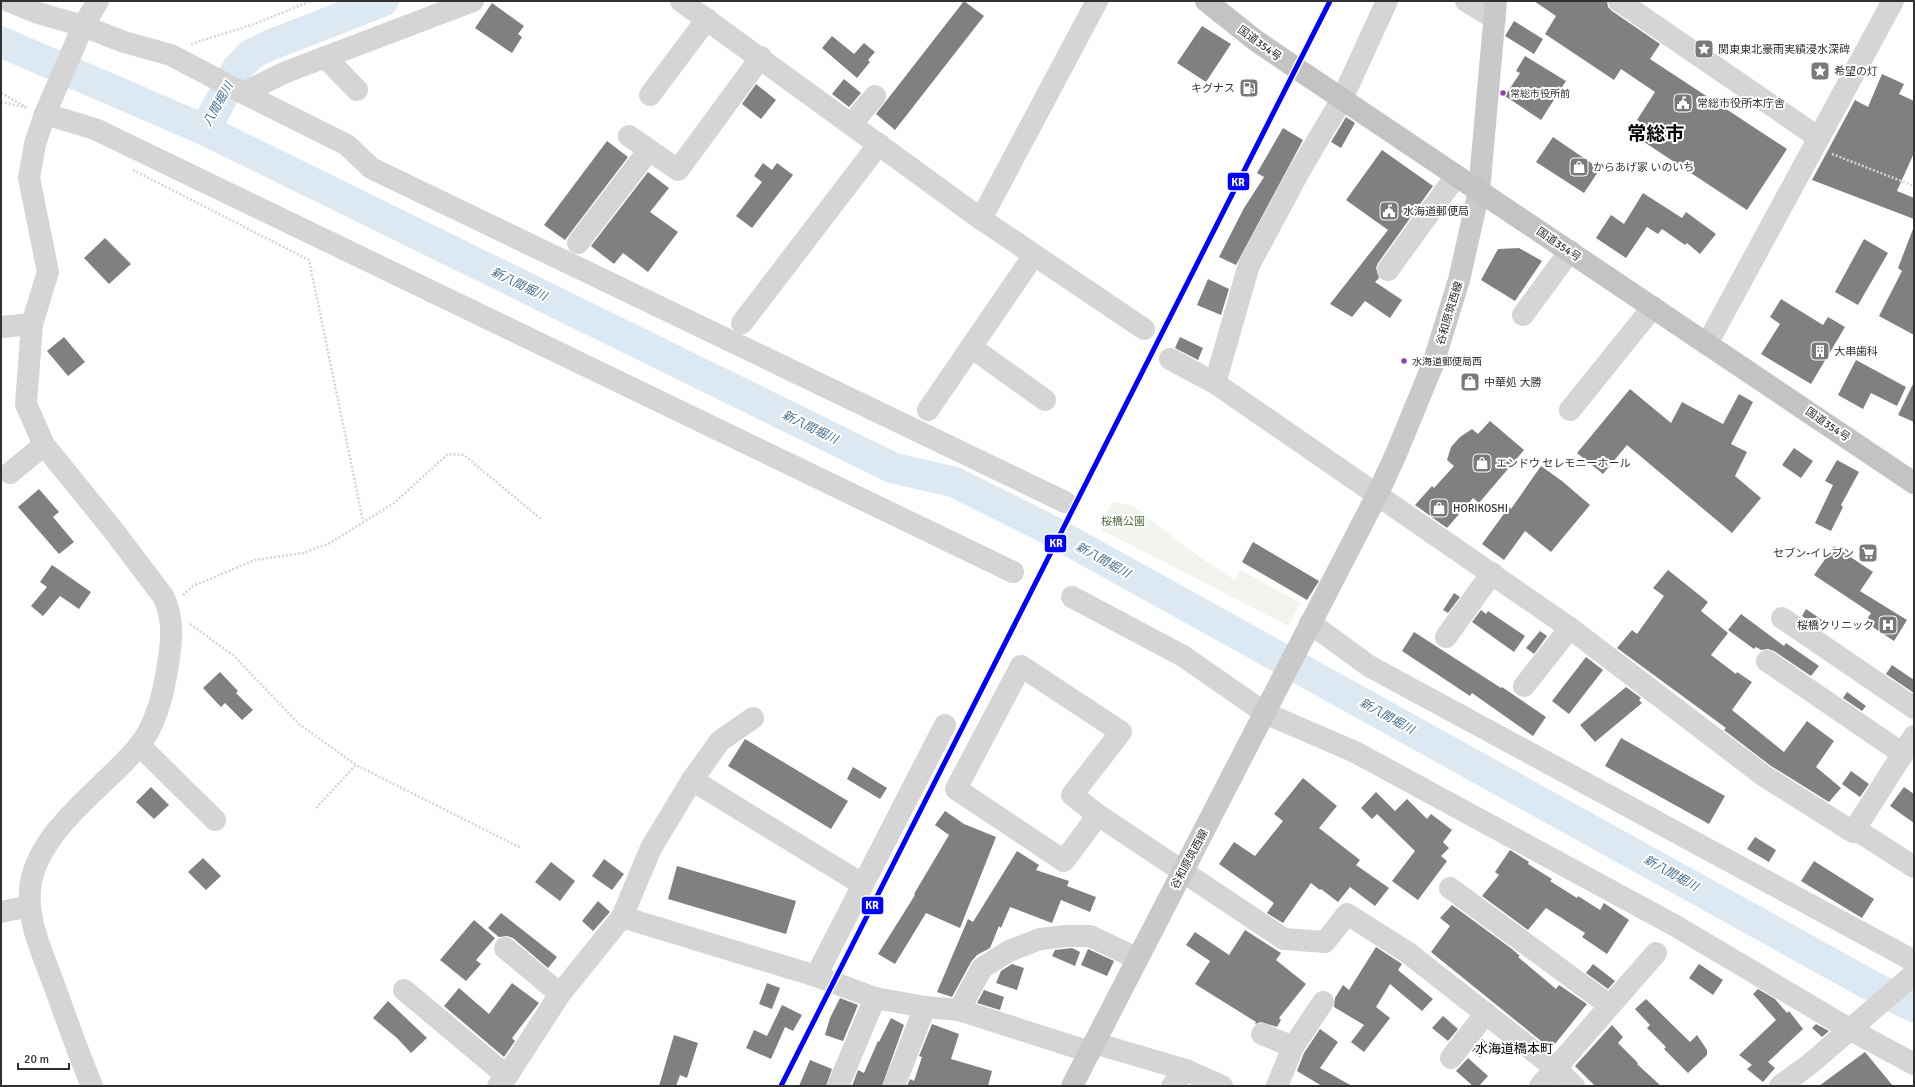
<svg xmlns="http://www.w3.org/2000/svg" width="1915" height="1087" font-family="Signika,'Noto Sans JP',sans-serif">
	<rect width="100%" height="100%" fill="#fff"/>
	<path fill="#f1f5ee" d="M1113,502L1131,505L1198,556L1235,580L1241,570L1301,603L1288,626L1102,530L1106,513Z"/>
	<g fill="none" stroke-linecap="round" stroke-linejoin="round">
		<g stroke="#dce8f2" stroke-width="31">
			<path d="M1,42L205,130L893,468L954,482L1046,528L1870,985L1914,1007"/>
			<path d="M205,130L237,69L250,55L268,46L383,1"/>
		</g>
	</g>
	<g fill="#808080">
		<path d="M964,1L984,16L895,130L876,114Z"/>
		<path d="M1534,1H1607L1608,7L1612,11L1660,44L1650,59L1787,149L1747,210L1632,134L1640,122L1637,120L1655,92L1621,69L1614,80L1545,34L1556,16Z"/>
		<path d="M492,3L524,26L518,34L522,37L512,53L475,28Z"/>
		<path d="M1514,21L1543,39L1534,54L1505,36Z"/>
		<path d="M1202,26L1231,44L1206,82L1177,63Z"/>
		<path d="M832,36L854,54L864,43L875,52L868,60L870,62L857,78L822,48Z"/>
		<path d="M1525,56L1566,81L1541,120L1505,96L1520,73L1516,71Z"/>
		<path d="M1882,74L1904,84L1899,94L1914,101V153L1897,191L1914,198V219L1812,180L1855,100L1868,107Z"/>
		<path d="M844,79L861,93L849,107L832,94Z"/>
		<path d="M756,84L776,100L761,119L742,104Z"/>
		<path d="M1346,117L1355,123L1341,148L1331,142Z"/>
		<path d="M1283,128L1303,140L1236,265L1219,257L1244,208L1264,177L1257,173Z"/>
		<path d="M1553,137L1600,169L1584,193L1536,162Z"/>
		<path d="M607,141L628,157L565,240L544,225Z"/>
		<path d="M1382,150L1433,186L1378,263L1376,268L1379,278L1375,282L1402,300L1390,318L1365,301L1352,317L1330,304L1388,230L1346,200Z"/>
		<path d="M763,163L772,170L777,163L793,175L752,228L736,216L762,182L754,176Z"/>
		<path d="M648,172L669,188L650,212L678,232L648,272L623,253L614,264L591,246Z"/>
		<path d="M1643,193L1682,218L1686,212L1716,234L1700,254L1687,243L1685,245L1662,229L1658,234L1647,227L1626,258L1596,238L1611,215L1624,224Z"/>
		<path d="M1913,229L1914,230V335L1879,316L1902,271L1898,268Z"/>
		<path d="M105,238L131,264L109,284L84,258Z"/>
		<path d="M1864,239L1888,253L1858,305L1835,292Z"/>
		<path d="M1519,248L1542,261L1515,301L1481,280L1498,249Z"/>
		<path d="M1208,279L1229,289L1221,315L1197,305Z"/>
		<path d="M1781,299L1823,325L1828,317L1845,327L1811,384L1761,354L1780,324L1770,317Z"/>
		<path d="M64,337L85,362L68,376L47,351Z"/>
		<path d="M1180,337L1203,348L1198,360L1175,348Z"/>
		<path d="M1856,360L1906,387L1897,406L1871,393L1863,409L1838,395Z"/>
		<path d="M1914,382V422L1898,415Z"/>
		<path d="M1630,389L1671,423L1682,402L1723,424L1739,394L1753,402L1731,444L1747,452L1735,476L1761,498L1732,533L1627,445L1603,474L1577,453Z"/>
		<path d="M1490,421L1524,450L1479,503L1473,498L1447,528L1415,505L1432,486L1434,488L1454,466L1447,460L1451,447L1460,437L1472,429L1478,434Z"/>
		<path d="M1794,448L1813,461L1801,478L1782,465Z"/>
		<path d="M1837,460L1859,472L1841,505L1843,507L1831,531L1815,523L1833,485L1825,481Z"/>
		<path d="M1541,466L1562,481L1590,505L1551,552L1525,531L1504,560L1482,544L1509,507L1511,509Z"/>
		<path d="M39,489L59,512L53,517L74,542L59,554L18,507Z"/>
		<path d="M1253,542L1319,581L1307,600L1242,562Z"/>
		<path d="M1834,546L1873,572L1860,591L1907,620L1894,641L1865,622L1871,613L1814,575Z"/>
		<path d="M52,565L91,592L79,609L60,596L43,616L31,606L47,587L40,582Z"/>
		<path d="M1668,570L1708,602L1701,611L1728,633L1711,655L1736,674L1737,672L1752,682L1732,710L1784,752L1807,721L1834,741L1816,767L1841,788L1829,802L1771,766L1724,730L1726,728L1617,648L1632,630L1637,634L1664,596L1653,588Z"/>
		<path d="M1454,593L1460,597L1448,613L1443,610Z"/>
		<path d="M1806,609L1822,620L1817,627L1802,616Z"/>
		<path d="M1481,610L1486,614L1488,611L1525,636L1514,652L1472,622Z"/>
		<path d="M1741,614L1784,646L1786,643L1819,666L1811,676L1774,651L1768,649L1761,650L1756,647L1754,649L1728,630Z"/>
		<path d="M1540,631L1547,636L1534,654L1526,648Z"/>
		<path d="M1414,632L1501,688L1502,687L1546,717L1533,736L1472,693L1470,696L1402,651Z"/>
		<path d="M1586,657L1603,670L1569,714L1552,701Z"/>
		<path d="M1892,665L1914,680V693L1886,674Z"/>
		<path d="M220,672L238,691L236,693L253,710L242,720L225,703L221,707L203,688Z"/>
		<path d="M1626,687L1641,698L1639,700L1642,703L1595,742L1580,725Z"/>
		<path d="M1847,692L1866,706L1862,711L1843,698Z"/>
		<path d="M1621,738L1725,796L1709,824L1605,766Z"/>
		<path d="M745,739L848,801L831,829L728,766Z"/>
		<path d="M853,767L887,788L880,799L847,779Z"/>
		<path d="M1851,771L1869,784L1860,797L1842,784Z"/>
		<path d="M1303,778L1337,806L1319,828L1360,860L1356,865L1389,888L1375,906L1350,887L1338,902L1321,889L1320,890L1311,883L1283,923L1267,913L1274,903L1219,864L1234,842L1255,856L1283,821L1274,814Z"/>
		<path d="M151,787L169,805L154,819L136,802Z"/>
		<path d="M1904,787L1914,794V823L1890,806Z"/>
		<path d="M1376,792L1395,811L1407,799L1427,819L1431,814L1452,830L1443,842L1449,848L1441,856L1447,861L1418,900L1392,881L1415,851L1377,814L1372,819L1361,808Z"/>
		<path d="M945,811L964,824L996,837L960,928L926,913L895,964L878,954L915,895L914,894L949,835L935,825Z"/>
		<path d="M1755,837L1776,850L1769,862L1747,849Z"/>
		<path d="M1510,850L1529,862L1528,864L1552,879L1550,881L1577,898L1578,896L1600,910L1604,903L1629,920L1607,954L1582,937L1585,933L1546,908L1528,930L1482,896L1499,875L1495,872Z"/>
		<path d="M1017,851L1039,865L1036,870L1069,881L1067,886L1096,897L1090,912L1061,900L1052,923L1010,907L1001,928L999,926L990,948L977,955L971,962L952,997L937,992L968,919L973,922Z"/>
		<path d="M203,858L221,876L206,890L188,872Z"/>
		<path d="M604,859L624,874L612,890L592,876Z"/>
		<path d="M1814,861L1874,899L1862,918L1801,881Z"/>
		<path d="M551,862L575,881L560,901L535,882Z"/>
		<path d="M677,866L796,901L786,934L668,899Z"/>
		<path d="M598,901L610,912L593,931L582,921Z"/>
		<path d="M1452,905L1512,949L1520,956L1518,957L1556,989L1559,985L1587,1004L1551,1049L1431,952L1450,926L1440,918Z"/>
		<path d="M501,913L557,957L548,968L513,938L507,936L499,937L488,928Z"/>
		<path d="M474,920L495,938L476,960L481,964L466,981L440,960Z"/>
		<path d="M1245,930L1281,953L1276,960L1306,984L1279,1018L1281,1020L1277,1027L1261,1022L1255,1024L1256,1022L1195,984L1210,961L1186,945L1195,932L1229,955Z"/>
		<path d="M1376,947L1402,964L1398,970L1433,999L1422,1011L1390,984L1376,1007L1390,1018L1364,1052L1351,1042L1364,1025L1334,1007L1335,998L1343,985L1349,990Z"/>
		<path d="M1072,948L1080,952L1075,966L1052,956L1055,950Z"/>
		<path d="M1088,949L1114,961L1107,976L1081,965Z"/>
		<path d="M1012,964L1024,968L1017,990L996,983L1001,971Z"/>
		<path d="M1593,964L1615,981L1608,989L1586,973Z"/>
		<path d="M1699,964L1723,980L1713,995L1689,978Z"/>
		<path d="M512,983L539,1003L512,1038L515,1041L504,1057L444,1006L459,988L489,1014Z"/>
		<path d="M767,983L780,988L772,1009L759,1004Z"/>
		<path d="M1758,989L1775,999L1787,1013L1789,1011L1803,1029L1768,1062L1775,1068L1763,1082L1747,1069L1752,1065L1739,1055L1776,1020L1753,994Z"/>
		<path d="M984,990L1004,997L1000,1010L977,1003Z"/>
		<path d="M840,998L858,1005L843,1041L825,1035L830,1018Z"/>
		<path d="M1646,999L1690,1042L1697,1035L1707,1050V1055L1688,1073L1664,1049L1666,1047L1647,1028L1650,1025L1635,1009Z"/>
		<path d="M388,1001L427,1038L411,1053L397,1038L373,1018Z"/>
		<path d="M782,1005L802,1015L793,1031L785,1027L771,1059L746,1048L754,1030L767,1036Z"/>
		<path d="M1443,1016L1458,1029L1448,1041L1432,1028Z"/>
		<path d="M891,1018L904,1025L882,1086H852L858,1070L864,1073L878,1041L879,1042Z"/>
		<path d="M932,1024L959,1034L951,1059L992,1071L988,1086H907L910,1079L914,1081L922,1057L919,1056Z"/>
		<path d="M1816,1024L1829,1031L1822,1037L1812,1028Z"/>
		<path d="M1612,1025L1623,1037L1618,1043L1638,1063L1637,1064L1661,1086H1595L1575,1066Z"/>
		<path d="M1320,1029L1338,1042L1320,1068L1352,1086H1322L1297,1071L1304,1053Z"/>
		<path d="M674,1035L698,1043L687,1078L680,1075L676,1086H659Z"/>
		<path d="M1482,1039L1489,1045L1480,1057L1472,1051Z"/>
		<path d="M1865,1052L1893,1086H1819Z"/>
		<path d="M1468,1058L1488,1076L1479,1086H1473L1456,1071Z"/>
		<path d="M810,1060L832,1069L826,1086H799Z"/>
	</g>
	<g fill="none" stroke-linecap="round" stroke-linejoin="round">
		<g stroke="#d5d5d5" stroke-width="2.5" stroke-dasharray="2 2" stroke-linecap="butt">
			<path d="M191,44L254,24L311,1"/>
			<path d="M1,93L26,107"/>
			<path d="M1,102L28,108"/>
			<path d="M1832,154L1914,186"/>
			<path d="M133,170L309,260L363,521"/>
			<path d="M183,595L193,586L255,560L303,553L330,543L394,503L448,454L464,455L541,519"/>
			<path d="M190,624L234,656L299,724L356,765L521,848"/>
			<path d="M316,808L356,765"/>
		</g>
		<g stroke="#d5d5d5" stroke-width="22">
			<path d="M9,1L38,13L83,26L124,42L171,55L243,93L286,72L473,1"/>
			<path d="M681,1L981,219L1144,329"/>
			<path d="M1466,1L1495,19"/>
			<path d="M1619,1L1819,138"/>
			<path d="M325,57L357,90"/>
			<path d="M243,93L347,145L371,168L1065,502"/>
			<path d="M650,95L707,19"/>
			<path d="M45,114L95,129L1013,572"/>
			<path d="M852,123L875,96"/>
			<path d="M629,136L678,170L761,57"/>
			<path d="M981,219L1097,1"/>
			<path d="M578,243L649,150"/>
			<path d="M1388,270L1456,176"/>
			<path d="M1523,315L1570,251"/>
			<path d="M742,323L879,144"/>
			<path d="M1,327L32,324"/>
			<path d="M1707,344L1893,1"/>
			<path d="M971,347L1045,400"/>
			<path d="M1170,359L1215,383L1570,628L1764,776L1853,832L1855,829L1914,867"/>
			<path d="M1215,383L1249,265L1300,170L1342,99L1387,1"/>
			<path d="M928,410L1034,255"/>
			<path d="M1570,410L1653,307"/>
			<path d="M10,473L44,445"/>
			<path d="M1072,597L1183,656L1265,713L1355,752L1674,925L1851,1030L1914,1064"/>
			<path d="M1782,618L1914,708"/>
			<path d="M1310,623L1369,666L1914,961"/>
			<path d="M1446,637L1492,573"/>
			<path d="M1767,661L1903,754"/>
			<path d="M1524,686L1570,628"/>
			<path d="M753,718L720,741L692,780L651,848L622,917L816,976L875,998L925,1007L959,1010L1090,1052"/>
			<path d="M139,745L215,820"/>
			<path d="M692,780L862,884"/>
			<path d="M1098,815L1064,861L956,789L1021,666L1121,732L1072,795L1098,815L1284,939L1325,942L1347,914L1407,952L1555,1068L1574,1086"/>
			<path d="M1855,829L1914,736"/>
			<path d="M1450,888L1609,1005"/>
			<path d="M1,912L30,906"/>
			<path d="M505,948L560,994"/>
			<path d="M816,976L945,725"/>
			<path d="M404,990L507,1076"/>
			<path d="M959,1010L982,968L1009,951L1040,939L1066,936H1090L1136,958"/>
			<path d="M1262,1034L1293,1047"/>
			<path d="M1094,1043L1186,1070L1222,1086"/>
			<path d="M1451,1058L1486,1013"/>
			<path d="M92,1086C79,1055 68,1024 57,993C45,958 24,919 31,882C41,828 106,786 139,746C157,723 164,692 168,664C172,641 174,618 163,596L113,530L44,445L26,404L32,324L48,272L29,178L35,144L45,114L83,26L98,1"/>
			<path d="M498,1086L507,1076L560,994L622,917"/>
			<path d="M838,1086L875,998"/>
			<path d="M894,1086L925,1007"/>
			<path d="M1172,1086L1186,1070"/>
			<path d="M1277,1086L1293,1047L1323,1002"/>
			<path d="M1540,1086L1656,953"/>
			<path d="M1780,1086L1810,1064L1914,974"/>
		</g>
		<path stroke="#c9c9c9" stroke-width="22" d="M1072,1086L1377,495L1396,454L1433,364L1459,280L1479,191L1496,1"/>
		<path stroke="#c3c3c3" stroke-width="22" d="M1206,1L1255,40L1296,68L1914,483"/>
		<defs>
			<path id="rail-1" d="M781,1086L1330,1"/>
		</defs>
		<use href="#rail-1" stroke="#fff" stroke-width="8"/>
		<use href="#rail-1" stroke="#00f" stroke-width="5"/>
	</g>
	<defs>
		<symbol id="sight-square" viewBox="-11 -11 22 22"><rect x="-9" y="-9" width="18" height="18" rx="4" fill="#797979" stroke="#fff"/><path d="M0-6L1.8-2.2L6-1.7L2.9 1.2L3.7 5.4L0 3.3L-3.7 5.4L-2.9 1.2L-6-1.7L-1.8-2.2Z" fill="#fff"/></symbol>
		<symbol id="fuel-square" viewBox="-11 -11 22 22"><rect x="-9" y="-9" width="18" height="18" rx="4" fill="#797979" stroke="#fff"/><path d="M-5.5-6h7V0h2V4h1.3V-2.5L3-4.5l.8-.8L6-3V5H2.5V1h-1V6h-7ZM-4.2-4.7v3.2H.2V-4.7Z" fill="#fff"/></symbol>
		<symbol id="civic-square" viewBox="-11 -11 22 22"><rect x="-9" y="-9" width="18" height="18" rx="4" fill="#797979" stroke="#fff"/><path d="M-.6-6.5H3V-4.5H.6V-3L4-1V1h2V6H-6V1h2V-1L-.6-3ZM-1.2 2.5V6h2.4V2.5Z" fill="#fff"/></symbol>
		<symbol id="shop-square" viewBox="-11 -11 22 22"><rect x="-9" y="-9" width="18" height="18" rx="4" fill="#797979" stroke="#fff"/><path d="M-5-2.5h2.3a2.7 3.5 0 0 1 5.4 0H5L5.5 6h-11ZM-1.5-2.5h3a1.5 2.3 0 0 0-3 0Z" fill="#fff"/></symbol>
		<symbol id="building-square" viewBox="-11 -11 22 22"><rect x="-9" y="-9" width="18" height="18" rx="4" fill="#797979" stroke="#fff"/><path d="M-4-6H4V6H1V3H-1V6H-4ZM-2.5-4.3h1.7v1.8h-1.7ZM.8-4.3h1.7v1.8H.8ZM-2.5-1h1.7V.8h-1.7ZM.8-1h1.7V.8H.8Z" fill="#fff"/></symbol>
		<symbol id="supermarket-square" viewBox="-11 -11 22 22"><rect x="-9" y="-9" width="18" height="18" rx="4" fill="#797979" stroke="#fff"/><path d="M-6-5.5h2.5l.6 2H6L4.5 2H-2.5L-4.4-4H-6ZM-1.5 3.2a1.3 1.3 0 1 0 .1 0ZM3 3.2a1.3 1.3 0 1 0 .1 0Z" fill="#fff"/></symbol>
		<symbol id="hospital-square" viewBox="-11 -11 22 22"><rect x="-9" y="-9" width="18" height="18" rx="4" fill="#797979" stroke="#fff"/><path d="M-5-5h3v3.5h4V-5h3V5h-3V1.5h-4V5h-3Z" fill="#fff"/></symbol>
	</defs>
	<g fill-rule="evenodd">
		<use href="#sight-square" x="1693" y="38" width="22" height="22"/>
		<use href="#sight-square" x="1809" y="60" width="22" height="22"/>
		<use href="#fuel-square" x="1238" y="77" width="22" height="22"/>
		<use href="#civic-square" x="1672" y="92" width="22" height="22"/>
		<use href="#shop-square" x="1568" y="156" width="22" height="22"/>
		<use href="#civic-square" x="1378" y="200" width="22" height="22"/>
		<use href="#building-square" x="1809" y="340" width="22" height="22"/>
		<use href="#shop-square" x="1459" y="371" width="22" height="22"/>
		<use href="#shop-square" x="1471" y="452" width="22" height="22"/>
		<use href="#shop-square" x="1428" y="497" width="22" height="22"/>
		<use href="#supermarket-square" x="1857" y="542" width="22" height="22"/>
		<use href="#hospital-square" x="1877" y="614" width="22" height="22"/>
	</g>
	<g fill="#8e44ad" stroke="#fff" stroke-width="1.5">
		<circle cx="1503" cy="93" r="3.5"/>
		<circle cx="1404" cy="361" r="3.5"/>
	</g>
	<g text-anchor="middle" stroke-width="4" stroke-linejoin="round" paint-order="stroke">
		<g font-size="10" fill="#313131" stroke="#fff" text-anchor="start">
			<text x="1510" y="97">常総市役所前</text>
			<text x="1412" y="365">水海道郵便局西</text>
		</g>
		<g font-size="11" fill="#313131" stroke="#fff">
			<text transform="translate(1260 43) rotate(36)" y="4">国道354号</text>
			<text transform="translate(1559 244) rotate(34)" y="4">国道354号</text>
			<text transform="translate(1449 313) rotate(-73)" y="4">谷和原筑西線</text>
			<text transform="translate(1828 424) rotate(34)" y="4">国道354号</text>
			<text transform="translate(1189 859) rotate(-62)" y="4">谷和原筑西線</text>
		</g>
		<g font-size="11" fill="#313131" stroke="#fff" text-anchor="start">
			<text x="1718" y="53">関東東北豪雨実績浸水深碑</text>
			<text x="1834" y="75">希望の灯</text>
			<text x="1235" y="92" text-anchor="end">キグナス</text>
			<text x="1697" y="107">常総市役所本庁舎</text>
			<text x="1593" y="171">からあげ家 いのいち</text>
			<text x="1403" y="215">水海道郵便局</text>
			<text x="1834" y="355">大串歯科</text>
			<text x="1484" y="386">中華処 大勝</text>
			<text x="1496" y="467">エンドウ セレモニーホール</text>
			<text x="1453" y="512">HORIKOSHI</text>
			<text x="1854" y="557" text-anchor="end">セブン-イレブン</text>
			<text x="1874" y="629" text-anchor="end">桜橋クリニック</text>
		</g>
		<g font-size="11" fill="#516b3f" stroke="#fff">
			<text x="1123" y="525">桜橋公園</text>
		</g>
		<g font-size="12" font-style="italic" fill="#416c91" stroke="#fff">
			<text transform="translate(218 104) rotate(-61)" y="4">八間堀川</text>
			<text transform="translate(519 284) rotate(26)" y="4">新八間堀川</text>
			<text transform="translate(810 427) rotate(26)" y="4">新八間堀川</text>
			<text transform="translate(1103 560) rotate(29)" y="4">新八間堀川</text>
			<text transform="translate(1387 716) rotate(29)" y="4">新八間堀川</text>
			<text transform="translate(1671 873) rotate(29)" y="4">新八間堀川</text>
		</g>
		<g font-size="13" fill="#000" stroke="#fff">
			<text x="1514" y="1053">水海道橋本町</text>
		</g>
		<g font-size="19" font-weight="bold" fill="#000" stroke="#fff">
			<text x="1656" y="140">常総市</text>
		</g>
	</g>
	<g stroke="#fff" stroke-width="1.5">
		<rect x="1227" y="172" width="23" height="19" rx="4" fill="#00f"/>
		<rect x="1044" y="534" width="23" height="19" rx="4" fill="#00f"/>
		<rect x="861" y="896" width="23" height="19" rx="4" fill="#00f"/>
	</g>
	<g font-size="11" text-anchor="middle" font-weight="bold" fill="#fff">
		<text x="1238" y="186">KR</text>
		<text x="1056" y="547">KR</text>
		<text x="872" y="909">KR</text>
	</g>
	<rect width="1915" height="1087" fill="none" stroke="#313131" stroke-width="4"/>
	<path d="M18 1063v6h51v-6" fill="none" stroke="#313131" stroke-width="2"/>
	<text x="24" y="1063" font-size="12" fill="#313131" stroke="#ffffff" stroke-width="3" paint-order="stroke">20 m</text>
</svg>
